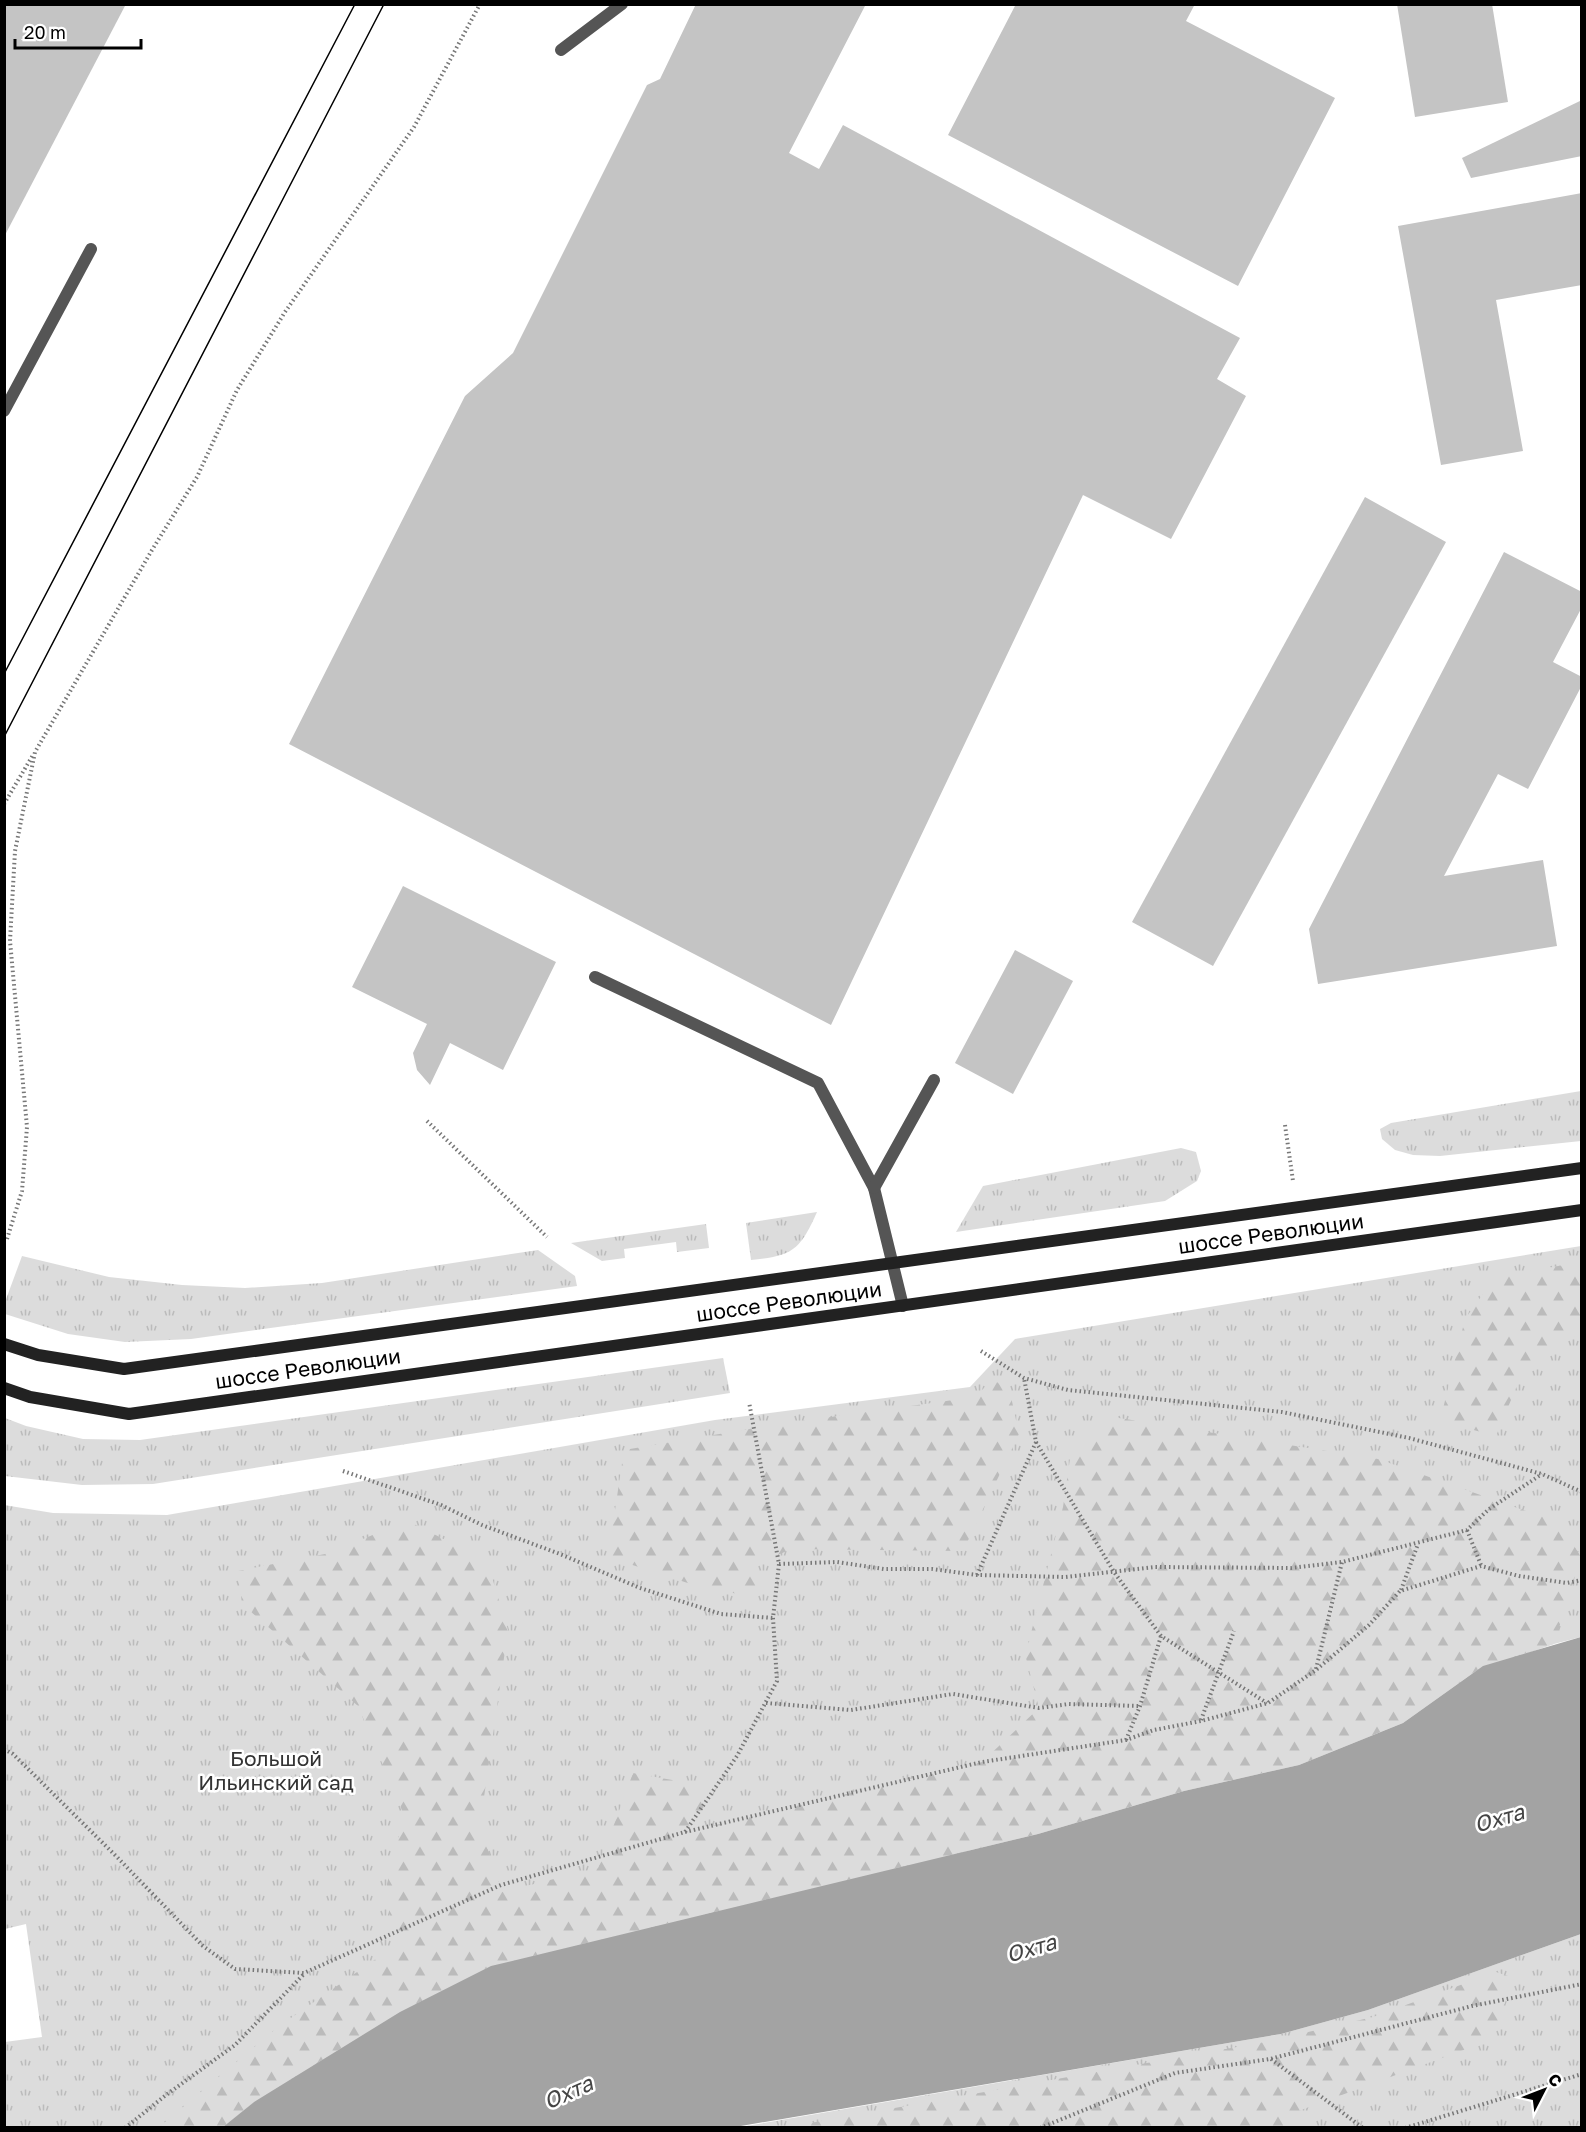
<svg xmlns="http://www.w3.org/2000/svg" width="1586" height="2132" font-family="'Golos Text',sans-serif">
	<defs>
		<pattern id="grass-tufts" width="24" height="20" patternUnits="userSpaceOnUse" patternTransform="scale(1.5)"><rect width="24" height="20" fill="#dcdcdc"/><path d="M3 7l-1-3M5 7V3M7 7l1-3M15 17l-1-3M17 17v-4M19 17l1-3" fill="none" stroke="#bbb"/></pattern>
		<pattern id="forest-firs" width="22" height="20" patternUnits="userSpaceOnUse" patternTransform="scale(1.5)"><rect width="22" height="20" fill="#dcdcdc"/><path d="M5 1l3.5 6h-7zM16 11l3.5 6h-7z" fill="#bbb"/></pattern>
	</defs>
	<rect width="100%" height="100%" fill="#fff"/>
	<g fill="url(#grass-tufts)">
		<path d="M1581,1091V1141L1440,1156L1413,1155L1395,1150L1382,1139L1380,1129L1391,1123Z"/>
		<path d="M1181,1148L1196,1152L1201,1171L1197,1181L1165,1201L956,1232L983,1186Z"/>
		<path d="M817,1212C800,1250 793,1256 751,1260L746,1223Z"/>
		<path d="M706,1224L709,1248L677,1252L676,1242L624,1249L625,1258L602,1261L571,1243Z"/>
		<path d="M1581,1246V1637L1554,1644L254,2102L223,2127H5V2042L42,2037L26,1924L5,1929L4,1505L53,1513L167,1515L715,1420L970,1387L1015,1339Z"/>
		<path d="M538,1250L575,1276L577,1286L191,1339L125,1342L68,1334L5,1314V1302L22,1256L109,1277L182,1285L245,1288L322,1283Z"/>
		<path d="M723,1358L730,1393L153,1484L82,1485L5,1476V1418L26,1426L83,1439L140,1440Z"/>
		<path d="M1581,1934V2127L735,2128L1281,2034L1368,2010Z"/>
	</g>
	<g fill="url(#forest-firs)">
		<path d="M1581,1262V1336H1575L1526,1364L1496,1436L1440,1421L1465,1319L1495,1277Z"/>
		<path d="M993,1379L1010,1392L1019,1434L963,1551L791,1549L756,1565L757,1597L703,1588L608,1557L624,1450L773,1425L975,1397Z"/>
		<path d="M1119,1418L1378,1459L1560,1523L1581,1557L1554,1644L1483,1666L1403,1723L1299,1765L1184,1791L1038,1834L491,1966L400,2012L254,2102L223,2127L158,2128L278,2027L393,1947L387,1884L404,1815L358,1706L242,1604L238,1571L325,1554L408,1521L487,1561L508,1630L480,1825L502,1892L598,1868L633,1773L717,1788L686,1832L982,1762L1039,1708L1026,1658L1030,1637L1063,1507L1072,1445Z"/>
		<path d="M1496,1972L1508,1976L1509,1989L1499,2023L1469,2048L1301,2110L1291,2127H788L1265,2042L1373,2017Z"/>
	</g>
	<path fill="#a3a3a3" d="M1581,1637V1934L1368,2010L1281,2034L735,2127H223L254,2102L400,2012L491,1966L1038,1834L1184,1791L1299,1765L1403,1723L1483,1666Z"/>
	<g fill="#c4c4c4">
		<path d="M4,4H126L4,237Z"/>
		<path d="M696,4H866L789,153L819,169L843,125L1240,338L1217,379L1246,396L1171,539L1083,495L831,1025L289,744L465,396L513,353L647,85L660,79Z"/>
		<path d="M1016,4H1195L1186,21L1335,98L1238,286L948,135Z"/>
		<path d="M1397,4H1492L1508,102L1415,117Z"/>
		<path d="M1582,100V156L1471,178L1462,158Z"/>
		<path d="M1582,193V285L1496,300L1523,451L1441,465L1398,226Z"/>
		<path d="M1365,497L1446,542L1213,966L1132,922Z"/>
		<path d="M1504,552L1582,592V607L1553,662L1582,677V685L1528,789L1498,774L1444,876L1543,860L1557,946L1318,984L1309,929Z"/>
		<path d="M403,886L556,962L503,1070L450,1043L430,1085L417,1070L413,1053L427,1024L352,987Z"/>
		<path d="M1015,950L1073,981L1013,1094L955,1063Z"/>
	</g>
	<g fill="none" stroke-linecap="round" stroke-linejoin="round">
		<g stroke="#777" stroke-width="4" stroke-dasharray="1.5 3" stroke-linecap="butt">
			<path d="M4,804L33,755"/>
			<path d="M427,1121L547,1237"/>
			<path d="M1285,1125L1293,1181"/>
			<path d="M7,1239L22,1191L27,1127L10,941L15,851L35,752L152,550L197,477L237,390L285,312L414,127L480,4"/>
			<path d="M981,1351L1024,1378L1068,1390L1282,1412L1409,1438L1542,1474L1582,1492"/>
			<path d="M1036,1442L1114,1572L1161,1636L1267,1703"/>
			<path d="M343,1471L441,1505L482,1525L560,1554L640,1588L721,1614L773,1618"/>
			<path d="M1467,1530L1481,1565"/>
			<path d="M779,1564L837,1562L884,1569H932L977,1575L1066,1577L1155,1567L1291,1568L1342,1562L1467,1530L1489,1509L1542,1474"/>
			<path d="M977,1575L1036,1442L1024,1378"/>
			<path d="M1401,1590L1418,1544"/>
			<path d="M1316,1669L1342,1562"/>
			<path d="M766,1703L851,1710L953,1694L1039,1708L1069,1704L1140,1706"/>
			<path d="M1201,1720L1234,1631"/>
			<path d="M1126,1740L1140,1706L1161,1636"/>
			<path d="M4,1749L13,1754L116,1856L203,1946L235,1969L304,1973L501,1885L685,1832L737,1756L777,1681L773,1618L779,1564L749,1402"/>
			<path d="M685,1832L982,1762L1126,1740L1154,1730L1201,1721L1268,1703L1316,1670L1369,1625L1400,1591L1481,1566L1519,1576L1567,1583L1582,1580"/>
			<path d="M1271,2059L1363,2128"/>
			<path d="M125,2128L166,2095L235,2045L304,1974"/>
			<path d="M1040,2128L1175,2073L1270,2059L1472,2006L1582,1984"/>
			<path d="M1405,2128L1582,2074"/>
		</g>
		<g stroke="#555" stroke-width="12">
			<path d="M561,50L622,4"/>
			<path d="M4,411L91,249"/>
			<path d="M595,977L818,1083L874,1188L903,1306"/>
			<path d="M874,1188L934,1080"/>
		</g>
		<g stroke="#222" stroke-width="12">
			<path d="M4,1344L38,1355L124,1369L1582,1168"/>
			<path d="M4,1388L30,1397L129,1414L1582,1210"/>
		</g>
		<g stroke="#000" stroke-width="1.5">
			<path d="M4,674L355,4"/>
			<path d="M4,737L384,4"/>
		</g>
	</g>
	<g text-anchor="middle" stroke-width="5" stroke-linejoin="round" paint-order="stroke">
		<g font-size="21" fill="#000" stroke="#fff">
			<text transform="translate(1271 1234) rotate(-8)" y="7">шоссе Революции</text>
			<text transform="translate(789 1302) rotate(-8)" y="7">шоссе Революции</text>
			<text transform="translate(308 1369) rotate(-8)" y="7">шоссе Революции</text>
		</g>
		<g font-size="21" fill="#333" stroke="#fff">
			<text x="276" y="1766">Большой<tspan x="276" dy="24">Ильинский сад</tspan></text>
		</g>
		<g font-size="22" font-style="italic" fill="#444" stroke="#fff">
			<text transform="translate(1499 1818) rotate(-16)" y="8">Охта</text>
			<text transform="translate(1031 1948) rotate(-16)" y="8">Охта</text>
			<text transform="translate(568 2092) rotate(-24)" y="8">Охта</text>
		</g>
	</g>
	<rect width="1586" height="2132" fill="none" stroke="#000000" stroke-width="12"/>
	<g transform="translate(1544 2090) rotate(48)" stroke="#ffffff" stroke-width="4.5" paint-order="stroke">
	<path d="M0-4.5L10 22L0 15L-10 22Z" fill="#000000"/>
	<text y="-9" font-size="16" font-weight="bold" text-anchor="middle" fill="#000000">С</text>
	</g>
	<path d="M15 39v9h126v-9" fill="none" stroke="#000000" stroke-width="3"/>
	<text x="24" y="39" font-size="18" fill="#000000" stroke="#ffffff" stroke-width="4.5" paint-order="stroke">20 m</text>
</svg>
